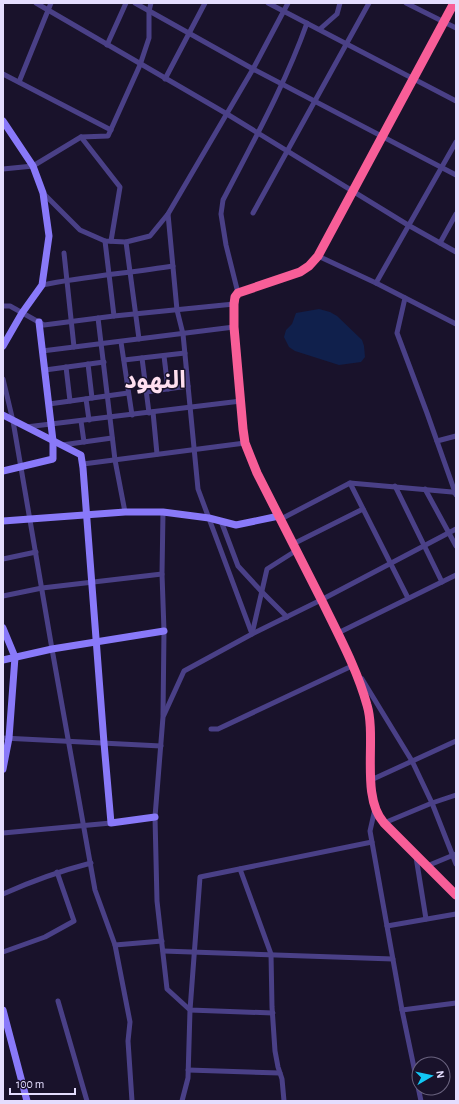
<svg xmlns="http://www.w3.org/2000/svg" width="459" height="1104" font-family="'Alegreya Sans','Noto Sans Arabic',sans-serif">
	<rect width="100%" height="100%" fill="#19122b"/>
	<path fill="#10204c" d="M319,309L330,312L337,316L362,340L364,346L365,357L361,362L339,365L295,351L289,347L284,337L286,330L292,324L296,313Z"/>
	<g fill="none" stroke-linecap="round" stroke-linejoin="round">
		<g stroke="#4a4087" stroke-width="5">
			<path d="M36,3L227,114L408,225L456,252"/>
			<path d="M135,3L253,69L456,175"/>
			<path d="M268,3L456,101"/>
			<path d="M406,3L456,28"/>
			<path d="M320,29L337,14L340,3"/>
			<path d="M107,45L126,3"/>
			<path d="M3,74L111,130"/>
			<path d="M165,79L205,3"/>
			<path d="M19,82L51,3"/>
			<path d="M81,137L120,187L111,241"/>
			<path d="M3,169L33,166L81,137L108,136L140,65L149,38V11L151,3"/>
			<path d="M43,193L80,230L105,241L126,242L150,236L168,214L253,69L288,3"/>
			<path d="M253,213L369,3"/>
			<path d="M168,214L177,310L183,334L198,489L252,634L321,600L456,529"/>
			<path d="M105,241L114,316"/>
			<path d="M126,242L139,339"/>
			<path d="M440,243L456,214"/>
			<path d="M64,253L74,347"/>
			<path d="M318,256L376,283L456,324"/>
			<path d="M376,283L456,142"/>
			<path d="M42,285C86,276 130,273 173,266"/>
			<path d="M238,293L226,245L221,214L223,200C253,142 285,85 307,23"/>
			<path d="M405,298L397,333L427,413L456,495"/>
			<path d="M3,306H10L44,325L114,316L234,304"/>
			<path d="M98,318L115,460L125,512"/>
			<path d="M121,342L132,415"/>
			<path d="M42,351L234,327"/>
			<path d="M164,356L168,389"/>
			<path d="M142,358L149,413"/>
			<path d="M124,360L185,353"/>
			<path d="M88,364L92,398"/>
			<path d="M66,367L70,401"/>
			<path d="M45,370L104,362"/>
			<path d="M3,379L13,421L52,649L95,890L115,945L130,1022L128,1041L132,1101"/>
			<path d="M146,392L188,386"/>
			<path d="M86,399L89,420"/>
			<path d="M49,404L128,393"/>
			<path d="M153,412L157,454"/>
			<path d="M81,421L84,442"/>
			<path d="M26,427L241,401"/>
			<path d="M437,441L456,436"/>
			<path d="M62,445L112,438"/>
			<path d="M83,464L245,443"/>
			<path d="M350,483L408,598"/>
			<path d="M395,486L442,582"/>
			<path d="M425,489L456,546"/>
			<path d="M163,512L162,574L164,631L163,715"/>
			<path d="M281,519L350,483L452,492L455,493"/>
			<path d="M221,521L238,566L262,592L287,617"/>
			<path d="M293,544L363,509"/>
			<path d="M3,559L36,552"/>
			<path d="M3,596L42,588L162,574"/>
			<path d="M338,633L456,575"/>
			<path d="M362,679L412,761L432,803L456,864"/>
			<path d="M211,729H218L354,665"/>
			<path d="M3,738L161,746"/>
			<path d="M371,780L456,741"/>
			<path d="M375,809L370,831L402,1010L421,1101"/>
			<path d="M384,823L432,803L456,795"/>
			<path d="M3,833L111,823"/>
			<path d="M416,857L426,919"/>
			<path d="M427,866L456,854"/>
			<path d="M240,869L271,954L272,1007L275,1051L278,1067L282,1079L284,1101"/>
			<path d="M3,894C32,881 60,871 91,863"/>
			<path d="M387,926L456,914"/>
			<path d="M115,945L162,941"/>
			<path d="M163,951L393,959"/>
			<path d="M3,952L45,937L74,921L57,872"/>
			<path d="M58,1001L87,1101"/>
			<path d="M402,1010L456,1003"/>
			<path d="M273,1013L190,1010L200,877L372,842"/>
			<path d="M188,1070L280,1073"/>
			<path d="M182,1101L188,1078L190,1010L167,989L157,901L155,817L163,717L184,671L252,634L267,569L297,550"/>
		</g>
		<g stroke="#8979f9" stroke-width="7">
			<path d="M3,121L33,166L43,193L49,236L42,285L22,313L3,346"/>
			<path d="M3,415L81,455L83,468L104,743L111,823L155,817"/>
			<path d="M3,471L53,459V441L39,322"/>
			<path d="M3,521L125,512H163L209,518L236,525L279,516"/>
			<path d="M3,628L15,657L9,738L3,769"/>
			<path d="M3,660L52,649L164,631"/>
			<path d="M3,1010L27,1101"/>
		</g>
		<path stroke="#f85e98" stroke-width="9" d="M454,3L318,256L309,266L300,272L238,293L235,297L234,304V327L243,429L245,443L257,473C279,516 301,559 323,603C339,636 357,669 367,705C377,738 360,796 384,823L456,895"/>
	</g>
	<g text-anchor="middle" stroke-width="3" stroke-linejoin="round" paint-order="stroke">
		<g font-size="24" font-weight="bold" fill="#fedfef" stroke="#19122b">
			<text x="155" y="388">النهود</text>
		</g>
	</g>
	<rect width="459" height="1104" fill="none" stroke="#e4ddfe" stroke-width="8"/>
	<g transform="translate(431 1076) rotate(81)"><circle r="19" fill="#19122b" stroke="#6a637f"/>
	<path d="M0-3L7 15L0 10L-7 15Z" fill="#12c7f5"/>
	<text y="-6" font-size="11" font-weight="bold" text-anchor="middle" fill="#e4ddfe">N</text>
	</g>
	<path d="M10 1088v6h65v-6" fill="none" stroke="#e4ddfe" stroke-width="2"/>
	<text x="16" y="1088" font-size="12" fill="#e4ddfe" stroke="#19122b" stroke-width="3" paint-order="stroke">100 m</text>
</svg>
